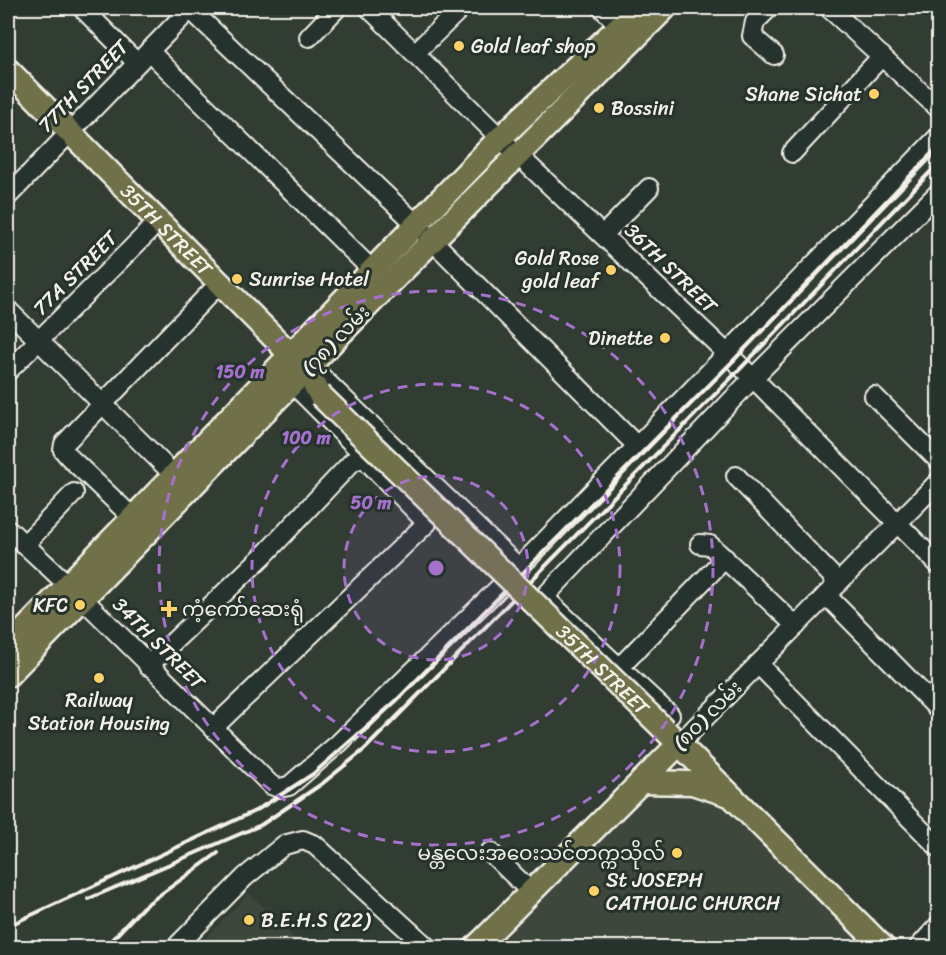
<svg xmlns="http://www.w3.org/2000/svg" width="946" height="955" font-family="Sriracha,'Noto Sans Myanmar',sans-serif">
	<rect width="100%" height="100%" fill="#313c33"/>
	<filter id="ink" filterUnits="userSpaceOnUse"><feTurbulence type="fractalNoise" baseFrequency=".0167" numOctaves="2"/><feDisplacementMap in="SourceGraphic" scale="12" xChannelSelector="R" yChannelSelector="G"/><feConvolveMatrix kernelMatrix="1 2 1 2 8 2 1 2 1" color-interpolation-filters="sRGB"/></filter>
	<g filter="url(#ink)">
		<g fill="#3e463a">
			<path d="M673,759L865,947L496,948Z"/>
			<path d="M249,893L303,947H197Z"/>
		</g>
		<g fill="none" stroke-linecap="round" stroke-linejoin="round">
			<defs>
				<g id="minor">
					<path d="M82,8L137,63"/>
					<path d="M369,8L500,138L753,378L938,564"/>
					<path d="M602,8L620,26"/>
					<path d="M769,8L755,22L752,36L774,55"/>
					<path d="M829,8L938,108"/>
					<path d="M190,9L417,225L636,445"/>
					<path d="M309,37L337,8"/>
					<path d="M149,51L372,270"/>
					<path d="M415,53L461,8"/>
					<path d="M792,153L882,56"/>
					<path d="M8,196L191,8"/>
					<path d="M604,234L649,188"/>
					<path d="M8,310L173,474"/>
					<path d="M310,366L518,567"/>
					<path d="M8,371L149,231"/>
					<path d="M292,383L365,456"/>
					<path d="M874,396L938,460"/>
					<path d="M736,476L838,582"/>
					<path d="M132,517L69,457L63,450L64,444L211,292"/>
					<path d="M8,529L82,598L271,785L279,788L289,786L339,743L499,588L938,137"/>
					<path d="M700,544L710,545L796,626"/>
					<path d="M24,545L74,493"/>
					<path d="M826,595L938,709"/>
					<path d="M758,664L938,847"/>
					<path d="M148,666L267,552L352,462L365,456L369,463L427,523L213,728"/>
					<path d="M620,667L725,558"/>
					<path d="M670,715L548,601L546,595L753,378L938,193"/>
					<path d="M679,744L938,482"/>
					<path d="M490,852L531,892"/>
					<path d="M175,948L245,877L284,845L303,840L315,845L428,948"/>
					<path d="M918,948L938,926"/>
				</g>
				<g id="major">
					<path id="s1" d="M8,70L290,354L310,377L320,395"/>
					<path d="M8,647L500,138L639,8"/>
					<path d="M8,675L388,285L665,8"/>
					<path d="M665,730L884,948"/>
					<path d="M641,782L692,783L726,794"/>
					<path d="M475,948L679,744"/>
				</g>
			</defs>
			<use href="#minor" stroke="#f4f1e8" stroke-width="22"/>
			<use href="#major" stroke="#f4f1e8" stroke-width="27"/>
			<use href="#minor" stroke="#26332d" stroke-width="18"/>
			<use href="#major" stroke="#6f704a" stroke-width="22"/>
			<g stroke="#f4f1e8" stroke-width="4">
				<path d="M88,899L261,825L323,783L365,749L742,367L938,164"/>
				<path d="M8,926L257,810L313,774L396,701L734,360L938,147"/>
				<path d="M104,948L143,907L218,853"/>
			</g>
			<defs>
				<g id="major-bridge">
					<path id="s2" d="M320,395L665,730"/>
				</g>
			</defs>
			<use href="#major-bridge" stroke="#f4f1e8" stroke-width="27" stroke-linecap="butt"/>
			<use href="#major-bridge" stroke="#6f704a" stroke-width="22"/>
		</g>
	</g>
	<circle cx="436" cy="568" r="92" fill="#a571cd" fill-opacity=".12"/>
	<g fill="none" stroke="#a571cd" stroke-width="3" stroke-dasharray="10 8">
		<circle cx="436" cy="568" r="92"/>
		<circle cx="436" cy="568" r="184"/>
		<circle cx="436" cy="568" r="277"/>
	</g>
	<g fill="#ffd166" stroke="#26332d" stroke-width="2">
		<circle cx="459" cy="46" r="6"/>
		<circle cx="874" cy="94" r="6"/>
		<circle cx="599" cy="108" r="6"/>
		<circle cx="611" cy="270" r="6"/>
		<circle cx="237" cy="279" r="6"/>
		<circle cx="665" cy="338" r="6"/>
		<circle cx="80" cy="605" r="6"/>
		<path d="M166 600h6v6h6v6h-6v6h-6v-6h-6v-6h6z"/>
		<circle cx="99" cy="678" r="6"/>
		<circle cx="677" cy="853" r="6"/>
		<circle cx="594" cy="891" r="6"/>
		<circle cx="249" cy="920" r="6"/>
	</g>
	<g text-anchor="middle" stroke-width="6" stroke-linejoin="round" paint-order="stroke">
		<g font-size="20" fill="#f4f1e8" stroke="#26332d" text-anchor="start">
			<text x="471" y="53">Gold leaf shop</text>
			<text x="862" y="101" text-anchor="end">Shane Sichat</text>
			<text x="611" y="115">Bossini</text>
			<text x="599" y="265" text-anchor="end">Gold Rose<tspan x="599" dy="23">gold leaf</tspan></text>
			<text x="249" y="286">Sunrise Hotel</text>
			<text x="653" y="345" text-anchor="end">Dinette</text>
			<text x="68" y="612" text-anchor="end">KFC</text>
			<text x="182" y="616">ကံ့ကော်ဆေးရုံ</text>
			<text x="99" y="707" text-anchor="middle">Railway<tspan x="99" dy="23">Station Housing</tspan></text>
			<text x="665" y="860" text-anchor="end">မန္တလေးအဝေးသင်တက္ကသိုလ်</text>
			<text x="606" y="887">St JOSEPH<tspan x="606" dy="23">CATHOLIC CHURCH</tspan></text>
			<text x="261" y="927">B.E.H.S (22)</text>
		</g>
		<g font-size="20" fill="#f4f1e8" stroke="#26332d">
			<text transform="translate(83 86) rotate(-46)" y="7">77TH STREET</text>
			<text dy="7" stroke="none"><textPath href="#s1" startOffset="225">35TH STREET</textPath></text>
			<text transform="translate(671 268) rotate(44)" y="7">36TH STREET</text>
			<text transform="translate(75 273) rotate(-45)" y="7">77A STREET</text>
			<text transform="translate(335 340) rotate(-46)" y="7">(၇၈) လမ်း</text>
			<text transform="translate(159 643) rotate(45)" y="7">34TH STREET</text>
			<text dy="7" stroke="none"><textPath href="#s2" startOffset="394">35TH STREET</textPath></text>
			<text transform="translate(707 715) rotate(-45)" y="7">(၈၀) လမ်း</text>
		</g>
	</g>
	<circle cx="436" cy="568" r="9" fill="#a571cd" stroke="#26332d" stroke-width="3"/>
	<g font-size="18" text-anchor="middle" font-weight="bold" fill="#a571cd" stroke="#26332d" stroke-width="6" stroke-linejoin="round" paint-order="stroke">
		<text x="240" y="378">150 m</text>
		<text x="306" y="444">100 m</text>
		<text x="371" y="509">50 m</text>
	</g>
	<rect width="946" height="955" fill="none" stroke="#26332d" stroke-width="30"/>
	<rect x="15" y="15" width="916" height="925" fill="none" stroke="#f4f1e8" stroke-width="2" filter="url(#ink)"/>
</svg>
